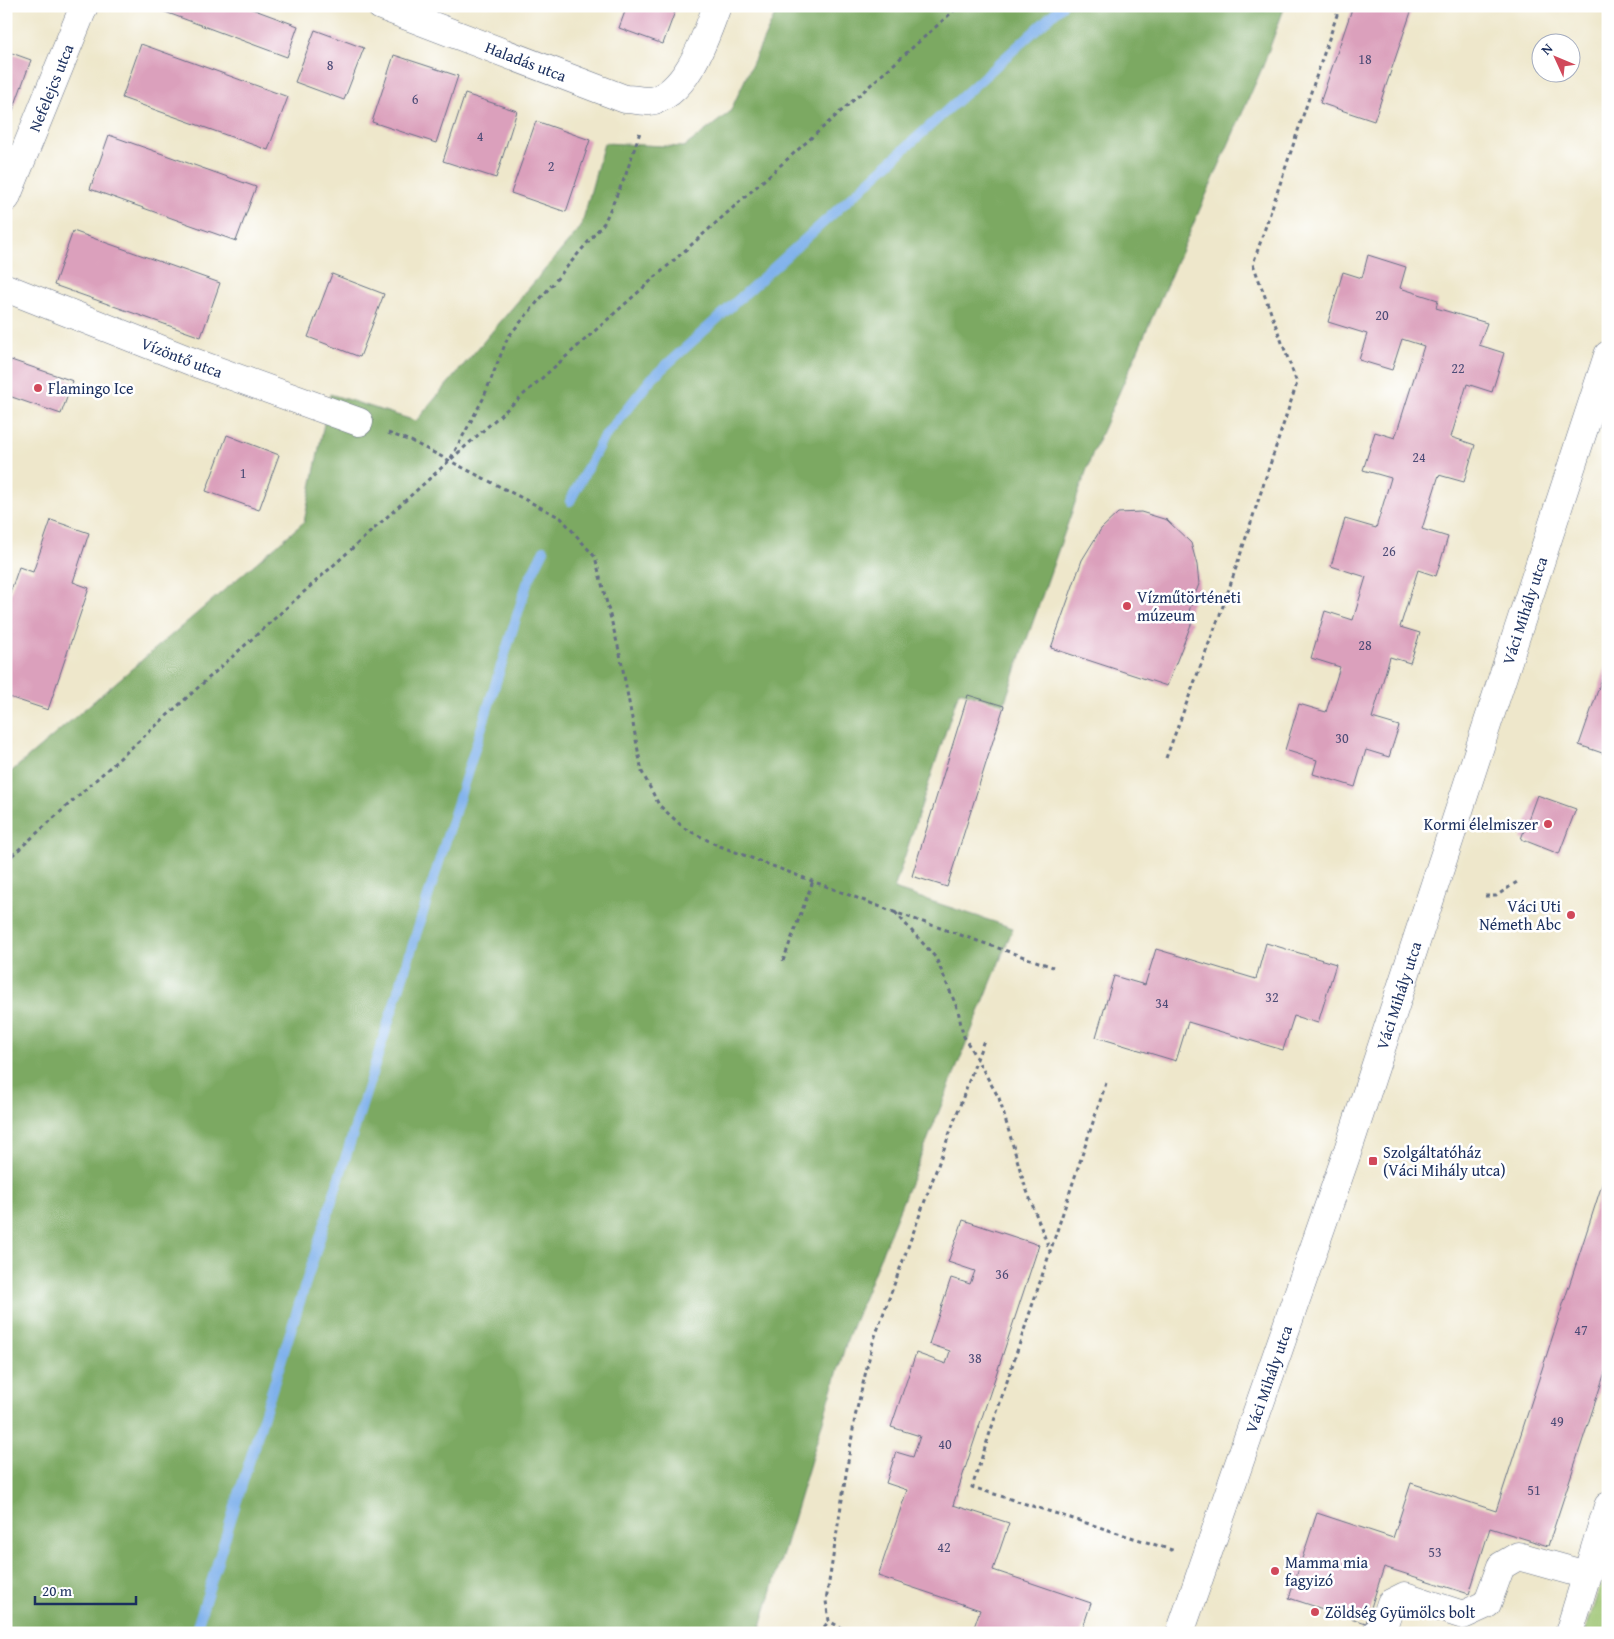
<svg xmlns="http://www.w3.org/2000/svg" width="1614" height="1639" font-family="'Gentium Book Plus',serif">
	<rect width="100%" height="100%" fill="#fff"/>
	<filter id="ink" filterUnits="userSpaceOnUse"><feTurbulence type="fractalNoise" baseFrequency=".02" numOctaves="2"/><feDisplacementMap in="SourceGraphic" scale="10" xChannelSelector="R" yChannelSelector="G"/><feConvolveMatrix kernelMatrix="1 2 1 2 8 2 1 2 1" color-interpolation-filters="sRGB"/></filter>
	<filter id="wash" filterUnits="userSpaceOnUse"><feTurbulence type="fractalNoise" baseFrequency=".0096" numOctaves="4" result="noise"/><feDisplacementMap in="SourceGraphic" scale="20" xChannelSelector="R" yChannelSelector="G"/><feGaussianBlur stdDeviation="1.12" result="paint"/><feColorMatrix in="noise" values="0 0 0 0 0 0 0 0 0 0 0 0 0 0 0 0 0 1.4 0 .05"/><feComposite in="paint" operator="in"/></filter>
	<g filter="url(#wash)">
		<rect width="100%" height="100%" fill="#eee7cb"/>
		<path fill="#9bc36f" stroke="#5b7966" d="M1608,1562V1633H1585Z"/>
		<path fill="#7ca962" stroke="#4c6c60" d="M779,6H1285L1263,66L1093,452L1004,704L959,691L894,889L1013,928L848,1337L759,1633H6V776L304,522L330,394L416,421L581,227L604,143L684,147L730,112Z"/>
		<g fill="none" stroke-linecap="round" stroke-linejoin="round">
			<g stroke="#7fb1eb" stroke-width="10">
				<path d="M570,501L602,440L652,378L1062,6"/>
				<path d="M195,1633L527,584L544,550"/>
			</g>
		</g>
		<g id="blocks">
			<g fill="#dba0bc">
				<path d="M149,6H244L298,26L287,57Z"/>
				<path d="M627,6H677L663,44L619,28Z"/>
				<path d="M1353,6H1413L1374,121L1320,103Z"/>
				<path d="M315,30L364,48L344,100L295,82Z"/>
				<path d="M141,44L288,97L268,150L122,98Z"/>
				<path d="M6,51L31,60L12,113L6,111Z"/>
				<path d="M394,55L458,76L436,143L372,122Z"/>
				<path d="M465,94L517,111L496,178L443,161Z"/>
				<path d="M536,121L590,140L566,212L511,193Z"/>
				<path d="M109,135L256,187L236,241L90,189Z"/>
				<path d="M73,231L220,283L201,337L54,285Z"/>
				<path d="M1368,255L1406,267L1400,288L1438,300L1436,308L1487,323L1479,345L1504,353L1492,392L1467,384L1451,437L1475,445L1464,482L1439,475L1422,529L1448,537L1436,576L1418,570L1400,627L1420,633L1410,663L1390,657L1372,718L1399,726L1389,757L1366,750L1355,787L1313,774L1317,760L1285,750L1299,704L1326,712L1340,667L1311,658L1325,611L1353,620L1366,577L1331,566L1345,519L1376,528L1391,478L1363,470L1375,432L1395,438L1424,346L1402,339L1392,370L1359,360L1367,334L1328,322L1343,272L1362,278Z"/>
				<path d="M332,274L384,294L360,357L308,337Z"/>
				<path d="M11,360L73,381L61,414L6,395V374Z"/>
				<path d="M227,435L279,455L259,510L206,491Z"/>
				<path d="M1141,512L1167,520L1191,543L1197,565L1199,584L1186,619L1192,622L1167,686L1051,648L1082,560L1101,529L1118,513Z"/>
				<path d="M51,520L89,533L73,582L89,588L48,710L6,696V605L19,567L33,572Z"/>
				<path d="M1608,661V755L1579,745Z"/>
				<path d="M968,695L1004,706L947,887L912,876Z"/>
				<path d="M1537,795L1576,809L1559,854L1521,839Z"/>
				<path d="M1266,943L1336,964L1318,1023L1294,1016L1283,1050L1188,1022L1176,1061L1096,1037L1114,976L1145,985L1156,949L1256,979Z"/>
				<path d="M1607,1169L1608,1363L1548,1546L1490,1528L1469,1594L1384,1567L1366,1623L1289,1598L1317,1513L1393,1538L1411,1483L1496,1511Z"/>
				<path d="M963,1220L1039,1245L953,1505L1009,1523L993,1570L1091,1603L1081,1633H972L980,1610L878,1576L907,1490L886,1483L896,1452L913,1457L920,1436L891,1427L916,1353L946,1364L950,1351L929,1344L951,1278L970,1284L975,1271L948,1262Z"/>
			</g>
		</g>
	</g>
	<g filter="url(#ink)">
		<use href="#blocks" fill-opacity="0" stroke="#656f84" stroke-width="1"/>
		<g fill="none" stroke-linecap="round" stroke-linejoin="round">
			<defs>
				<g id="minor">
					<path id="s1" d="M381,6L625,99C633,99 641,101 649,101C686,97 706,36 717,6"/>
					<path id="s2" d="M6,198L84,6"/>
					<path id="s3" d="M6,288L193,362L359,422"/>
					<path id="s4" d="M1180,1633L1347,1153L1608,355"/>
					<path d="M1376,1633L1382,1630L1391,1603L1405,1596L1463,1615L1487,1604L1501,1566L1518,1556L1586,1575"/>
					<path d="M1569,1633L1608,1506"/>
				</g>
			</defs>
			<use href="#minor" stroke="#656f84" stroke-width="29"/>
			<g stroke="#656f84" stroke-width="3" stroke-dasharray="4 4" stroke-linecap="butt">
				<path d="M388,433L411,441L561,518L595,557L620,654L642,772L659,805L684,828L717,845L894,912L1053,967"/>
				<path d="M451,458L483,399L508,337L604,223L625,177L640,132"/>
				<path d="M1166,758L1226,598L1297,383L1253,264L1340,6"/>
				<path d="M6,861L449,461L959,6"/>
				<path d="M1485,896H1496L1517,882"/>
				<path d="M895,912L936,958L958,1010L963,1035L999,1098L1024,1183L1050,1251"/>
				<path d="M783,961L813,881"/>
				<path d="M1106,1083L972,1487L1175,1551"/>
				<path d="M819,1633L829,1621"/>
				<path d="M850,1633L829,1621L826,1601L855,1417L873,1342L984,1040"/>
			</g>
			<use href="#minor" stroke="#fff" stroke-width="28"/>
		</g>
	</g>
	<g fill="#d1495b" stroke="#fff" stroke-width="2">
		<circle cx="38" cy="388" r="5"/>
		<circle cx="1127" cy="606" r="5"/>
		<circle cx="1548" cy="824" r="5"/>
		<circle cx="1571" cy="915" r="5"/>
		<rect x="1368" y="1156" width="10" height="10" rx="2.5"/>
		<circle cx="1275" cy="1571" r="5"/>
		<circle cx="1315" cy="1612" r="5"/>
	</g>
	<g text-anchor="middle" stroke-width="5" stroke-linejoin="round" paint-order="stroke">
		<g font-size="14" fill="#4b4b76">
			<text x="1365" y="64">18</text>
			<text x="330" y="70">8</text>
			<text x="415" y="104">6</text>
			<text x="480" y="141">4</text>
			<text x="551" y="171">2</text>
			<text x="1382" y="320">20</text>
			<text x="1458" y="373">22</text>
			<text x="1419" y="462">24</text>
			<text x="243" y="478">1</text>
			<text x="1389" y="556">26</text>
			<text x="1365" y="650">28</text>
			<text x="1342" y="743">30</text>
			<text x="1272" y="1002">32</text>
			<text x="1162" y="1008">34</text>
			<text x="1002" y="1279">36</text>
			<text x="1581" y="1335">47</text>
			<text x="975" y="1363">38</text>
			<text x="1557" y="1426">49</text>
			<text x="945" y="1449">40</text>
			<text x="1534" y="1495">51</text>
			<text x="944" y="1552">42</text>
			<text x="1435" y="1557">53</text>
		</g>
		<g font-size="16" fill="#1b2f5e" stroke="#fff">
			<text dy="6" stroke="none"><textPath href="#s1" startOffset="155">Haladás utca</textPath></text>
			<text dy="6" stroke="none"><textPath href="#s2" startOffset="119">Nefelejcs utca</textPath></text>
			<text dy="6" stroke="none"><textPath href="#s3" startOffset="189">Vízöntő utca</textPath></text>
			<text dy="6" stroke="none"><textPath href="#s4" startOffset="1079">Váci Mihály utca</textPath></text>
			<text dy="6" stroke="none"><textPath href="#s4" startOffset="674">Váci Mihály utca</textPath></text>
			<text dy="6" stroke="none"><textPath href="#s4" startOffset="269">Váci Mihály utca</textPath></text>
		</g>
		<g font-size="16" fill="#1b2f5e" stroke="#fff" text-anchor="start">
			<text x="48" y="394">Flamingo Ice</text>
			<text x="1137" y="603">Vízműtörténeti<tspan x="1137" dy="18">múzeum</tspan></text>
			<text x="1538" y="830" text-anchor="end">Kormi élelmiszer</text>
			<text x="1561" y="912" text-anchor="end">Váci Uti<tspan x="1561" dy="18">Németh Abc</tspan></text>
			<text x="1383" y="1158">Szolgáltatóház<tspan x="1383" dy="18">(Váci Mihály utca)</tspan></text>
			<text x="1285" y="1568">Mamma mia<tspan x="1285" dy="18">fagyizó</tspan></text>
			<text x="1325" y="1618">Zöldség Gyümölcs bolt</text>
		</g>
	</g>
	<rect width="1614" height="1639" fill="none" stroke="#fff" stroke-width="25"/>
	<g transform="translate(1556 58) rotate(314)"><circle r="24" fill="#ffffff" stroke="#a4acbf"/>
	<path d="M0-4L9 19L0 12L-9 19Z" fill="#d1495b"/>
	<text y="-8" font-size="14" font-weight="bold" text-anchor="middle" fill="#1b2f5e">N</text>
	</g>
	<path d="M35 1596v8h101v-8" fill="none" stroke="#1b2f5e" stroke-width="2.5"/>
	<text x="42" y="1596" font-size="15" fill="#1b2f5e" stroke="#ffffff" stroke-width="4" paint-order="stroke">20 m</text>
</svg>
